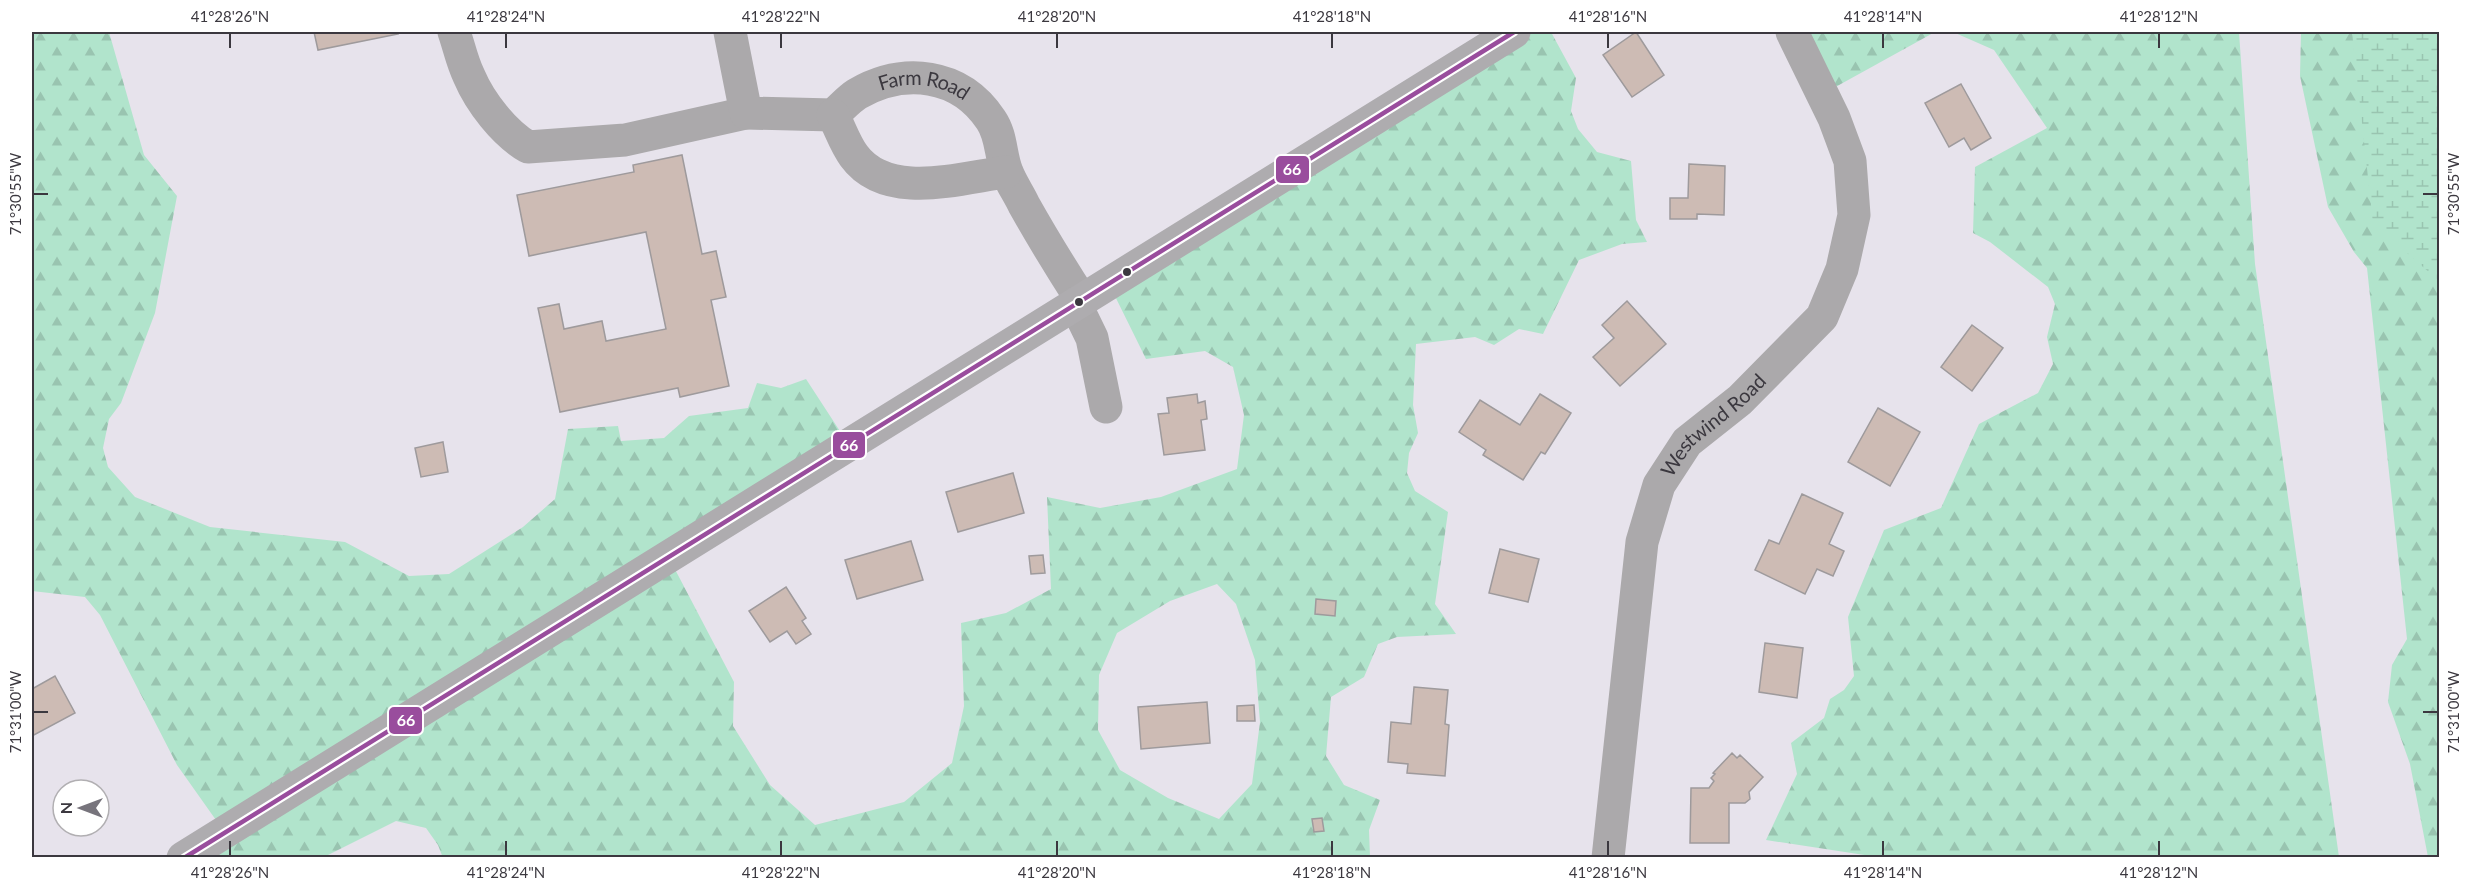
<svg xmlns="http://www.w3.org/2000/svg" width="2471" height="889" font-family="Lato,sans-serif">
	<defs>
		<pattern id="forest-firs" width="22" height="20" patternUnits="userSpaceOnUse" patternTransform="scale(1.5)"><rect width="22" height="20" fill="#b1e4cc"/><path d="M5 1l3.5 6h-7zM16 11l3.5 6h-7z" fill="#99c4b0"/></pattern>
		<pattern id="wetland-marsh" width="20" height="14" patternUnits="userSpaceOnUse" patternTransform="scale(1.5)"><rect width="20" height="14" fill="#b1e4cc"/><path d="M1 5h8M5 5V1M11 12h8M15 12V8" fill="none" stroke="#99c4b0"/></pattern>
	</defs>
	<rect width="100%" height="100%" fill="#e7e3ec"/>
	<g fill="url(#forest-firs)" fill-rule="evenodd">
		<path d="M32,32H109L144,155L177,196L155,313L121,403L109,419L103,448L108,467L135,497L210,527L345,542L409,576L449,574L523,527L555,499L568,429L618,426L621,441L664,438L689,416L748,408L757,383L781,388L806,379L847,442L668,556L734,682L733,726L770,785L815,825L904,802L952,763L964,706L961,623L1006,613L1051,589L1047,497L1100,508L1161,497L1237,469L1244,415L1233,367L1205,351L1146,359L1109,284L1511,32H1551L1576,78L1571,111L1578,129L1597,152L1631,161L1636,220L1647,242L1622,244L1579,260L1543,334L1519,329L1494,345L1475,337L1416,344L1413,405L1418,433L1409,453L1407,473L1415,491L1448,512L1435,604L1456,634L1397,637L1378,644L1364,677L1331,697L1326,756L1344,785L1380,800L1369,830L1370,857L443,858L438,845L426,828L396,821L324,857H185L223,830L177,765L100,615L85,597L32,591ZM1217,584L1236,604L1255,660L1260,722L1252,784L1219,819L1168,798L1120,770L1098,730L1099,675L1117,633L1170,601Z"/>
		<path d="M1790,32H1935L1821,95Z"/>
		<path d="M1953,32H2239L2255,264L2339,857L1884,858L1766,840L1797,774L1791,743L1824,718L1830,699L1844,690L1854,676L1848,617L1884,530L1941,508L1979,424L2038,393L2053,364L2047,337L2055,304L2048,287L1990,242L1973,233L1975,167L2047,128L1994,50Z"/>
		<path d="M2301,32H2439V857H2428L2410,764L2388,702L2392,665L2407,639L2367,268L2354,252L2328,207L2300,76Z"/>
	</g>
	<path fill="url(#wetland-marsh)" d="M2352,32H2439V281L2373,223Z"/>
	<g fill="#cdbbb4" stroke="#9e9a9c" stroke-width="1.5">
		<path d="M314,32H397L398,34L318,50Z"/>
		<path d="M1636,32L1664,75L1632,97L1603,55Z"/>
		<path d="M1961,84L1991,138L1971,150L1964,138L1949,147L1925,103Z"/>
		<path d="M682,155L702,254L716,251L726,297L711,300L729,386L680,397L678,388L560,412L538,308L559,304L564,329L602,321L606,341L666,329L646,232L529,256L517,195L634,172L633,165Z"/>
		<path d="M1689,164L1725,166L1724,215L1697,214V219H1670V198H1688Z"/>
		<path d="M1627,301L1666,344L1620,386L1593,357L1614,338L1602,325Z"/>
		<path d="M1972,325L2003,348L1972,391L1941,367Z"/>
		<path d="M1197,394L1198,403L1205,401L1207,419L1201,420L1205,450L1164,455L1158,414L1169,413L1167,398Z"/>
		<path d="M1540,394L1571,413L1545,454L1541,452L1523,480L1483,455L1486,450L1459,432L1480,400L1520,425Z"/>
		<path d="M1878,408L1920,432L1890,486L1848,462Z"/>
		<path d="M443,442L448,472L421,477L415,448Z"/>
		<path d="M1013,473L1024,513L958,532L946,492Z"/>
		<path d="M1802,494L1843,513L1829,544L1844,551L1833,576L1817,569L1805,594L1755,570L1769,540L1779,544Z"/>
		<path d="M911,541L923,580L857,599L845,560Z"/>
		<path d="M1500,549L1539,559L1528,602L1489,593Z"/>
		<path d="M1043,555L1045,573L1031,574L1029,556Z"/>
		<path d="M786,587L806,618L802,621L811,634L796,644L787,631L770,642L749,611Z"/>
		<path d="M1316,599L1336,601L1335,616L1315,614Z"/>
		<path d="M1765,643L1803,648L1797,698L1759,692Z"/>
		<path d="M55,676L75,713L32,736V689Z"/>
		<path d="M1414,687L1448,690L1445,724L1449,725L1445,776L1407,773L1408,764L1388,762L1391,722L1411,724Z"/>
		<path d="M1207,702L1210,743L1141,749L1138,707Z"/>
		<path d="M1254,705L1255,721H1237V706Z"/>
		<path d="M1732,753L1737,758L1740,755L1763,777L1749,792L1750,799L1745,803H1729V843H1690L1691,788H1709L1714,781L1711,778L1715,774L1713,773Z"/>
		<path d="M1322,818L1324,831L1314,832L1312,819Z"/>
	</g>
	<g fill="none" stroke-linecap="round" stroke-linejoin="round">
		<g stroke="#aba9ab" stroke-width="33">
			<path d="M454,32C459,46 462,62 469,76C480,102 504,133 528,147L625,140L746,113"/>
			<path id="s1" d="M730,32L746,113L833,115C841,108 849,99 857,94C904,67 960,73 991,120C1002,136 1000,155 1007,172C1011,183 1019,194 1024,205C1042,237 1061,268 1081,299"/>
			<path d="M833,115C840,128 845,144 854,156C887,201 960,178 1006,172"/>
			<path d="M1075,303L1092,338L1106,407"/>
			<path id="s2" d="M1608,858L1642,542L1659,485L1687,442L1740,400L1822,317L1842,269L1854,215L1850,161L1834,118L1792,32"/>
		</g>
		<path stroke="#aeacaf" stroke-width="33" d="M183,858L1514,32"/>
		<defs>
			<path id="bus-1" d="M184,858L1514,32"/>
		</defs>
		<use href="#bus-1" stroke="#fff" stroke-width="9"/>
		<use href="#bus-1" stroke="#994d9d" stroke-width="4.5"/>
	</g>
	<path fill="none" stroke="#3b383f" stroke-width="2" d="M230,33V48M506,33V48M781,33V48M1057,33V48M1332,33V48M1608,33V48M1883,33V48M2159,33V48M33,194H48M2423,194H2438M33,712H48M2423,712H2438M230,841V856M506,841V856M781,841V856M1057,841V856M1332,841V856M1608,841V856M1883,841V856M2159,841V856"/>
	<g fill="#3b383f" stroke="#fff" stroke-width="2">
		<circle cx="1127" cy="272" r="5"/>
		<circle cx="1079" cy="302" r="5"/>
	</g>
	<g text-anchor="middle" stroke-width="4.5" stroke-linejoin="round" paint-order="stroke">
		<g font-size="20" fill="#3b383f" stroke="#fff">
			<text dy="7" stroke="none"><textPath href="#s1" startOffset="272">Farm Road</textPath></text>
			<text dy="7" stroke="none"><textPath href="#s2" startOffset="459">Westwind Road</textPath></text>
		</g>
	</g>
	<g stroke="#fff" stroke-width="2">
		<rect x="1275" y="155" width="35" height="29" rx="6" fill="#994d9d"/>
		<rect x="832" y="431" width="34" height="28" rx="6" fill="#994d9d"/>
		<rect x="388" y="706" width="35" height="29" rx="6" fill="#994d9d"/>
	</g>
	<g font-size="16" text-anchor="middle" font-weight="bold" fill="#fff">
		<text x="1292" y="175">66</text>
		<text x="849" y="451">66</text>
		<text x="406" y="726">66</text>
	</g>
	<rect width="2471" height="889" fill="none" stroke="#ffffff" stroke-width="66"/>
	<g transform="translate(81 808) rotate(270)"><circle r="28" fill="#ffffff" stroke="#b1afb2" stroke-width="1.5"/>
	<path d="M0-4.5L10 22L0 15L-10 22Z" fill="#77747c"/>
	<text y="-9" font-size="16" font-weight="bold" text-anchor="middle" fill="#3b383f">N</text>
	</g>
	<rect x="33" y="33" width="2405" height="823" fill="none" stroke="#3b383f" stroke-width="2"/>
	<g font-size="15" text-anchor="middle" fill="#3b383f">
		<text x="230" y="22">41°28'26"N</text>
		<text x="506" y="22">41°28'24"N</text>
		<text x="781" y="22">41°28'22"N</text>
		<text x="1057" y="22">41°28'20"N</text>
		<text x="1332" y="22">41°28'18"N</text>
		<text x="1608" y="22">41°28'16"N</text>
		<text x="1883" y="22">41°28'14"N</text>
		<text x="2159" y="22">41°28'12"N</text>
		<text transform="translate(2454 194) rotate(-90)" y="5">71°30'55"W</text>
		<text transform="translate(16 194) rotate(-90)" y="5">71°30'55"W</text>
		<text transform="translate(2454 712) rotate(-90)" y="5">71°31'00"W</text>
		<text transform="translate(16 712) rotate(-90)" y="5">71°31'00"W</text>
		<text x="230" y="878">41°28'26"N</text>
		<text x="506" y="878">41°28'24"N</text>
		<text x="781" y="878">41°28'22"N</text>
		<text x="1057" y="878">41°28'20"N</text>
		<text x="1332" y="878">41°28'18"N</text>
		<text x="1608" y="878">41°28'16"N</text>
		<text x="1883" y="878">41°28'14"N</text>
		<text x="2159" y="878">41°28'12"N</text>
	</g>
</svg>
